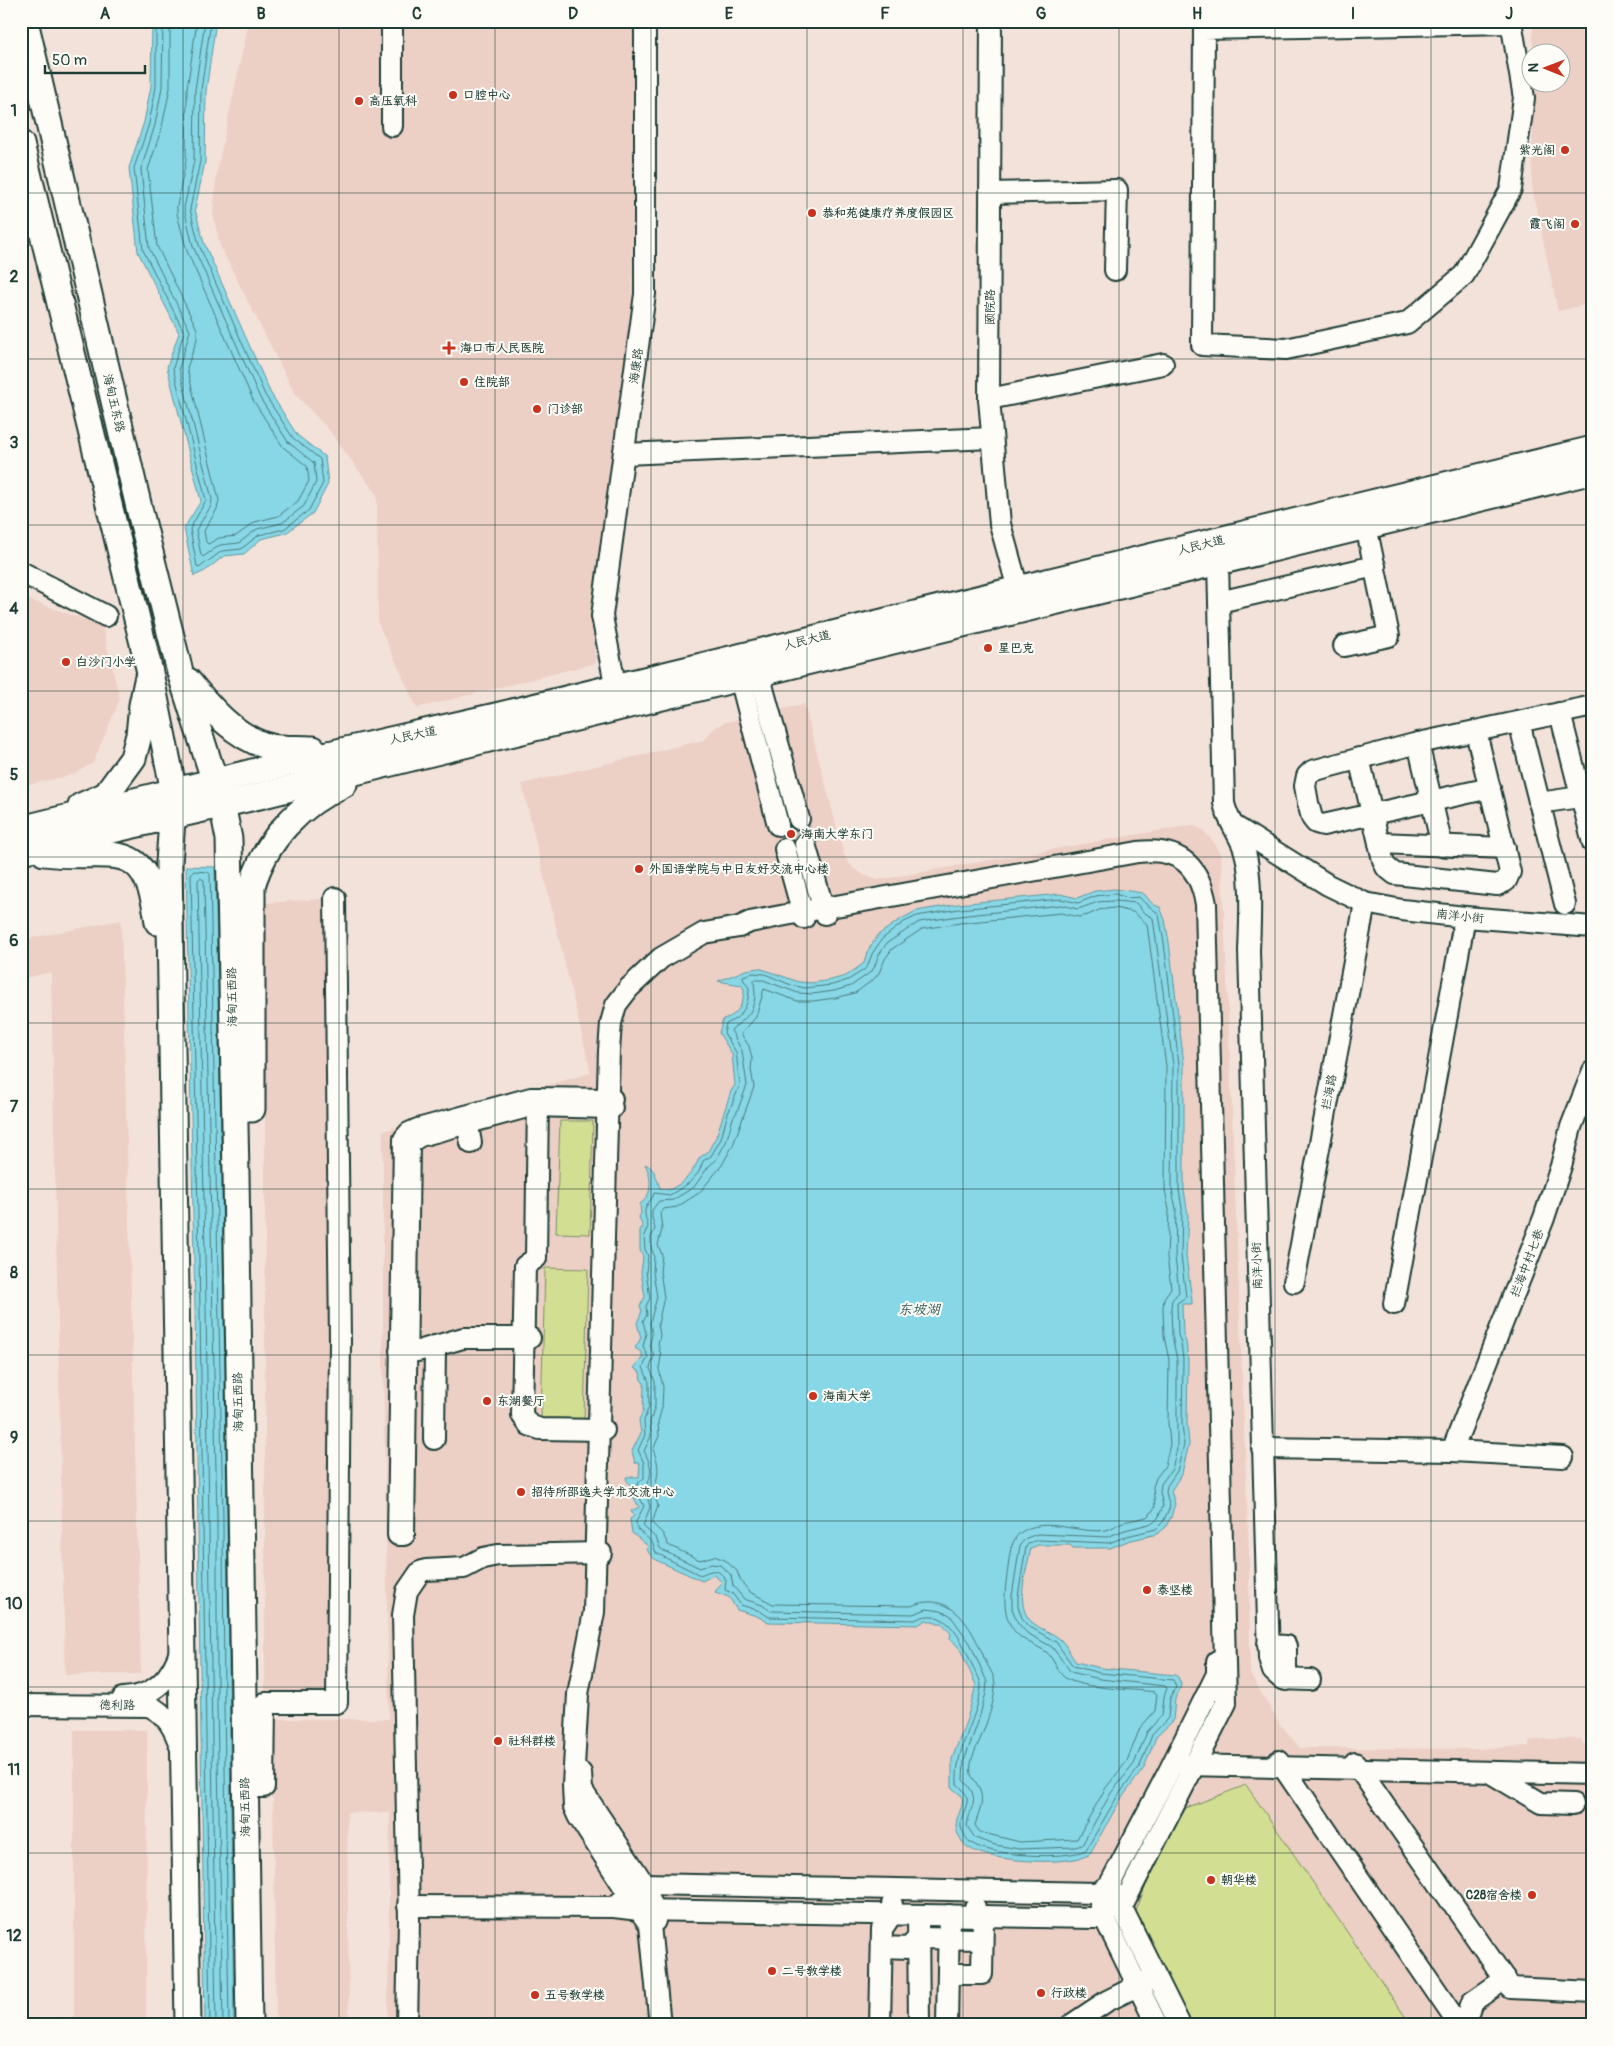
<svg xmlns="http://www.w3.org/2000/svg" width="1614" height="2046" font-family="Pangolin,'LXGW WenKai TC',sans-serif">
	<rect width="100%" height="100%" fill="#f3e2da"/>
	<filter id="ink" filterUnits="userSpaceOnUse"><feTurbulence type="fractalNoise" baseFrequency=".02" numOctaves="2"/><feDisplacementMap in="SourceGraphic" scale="10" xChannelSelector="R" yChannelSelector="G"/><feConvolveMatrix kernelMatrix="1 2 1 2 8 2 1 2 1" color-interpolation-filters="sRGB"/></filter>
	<g filter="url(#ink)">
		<g fill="#eccfc5">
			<path d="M249,21H633L632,302L592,626L596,663L417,708L378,623L377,495L328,429L295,394L220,246L213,214L217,171Z"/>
			<path d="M1533,21H1593V303L1558,311L1532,187L1533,83L1562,82V52H1533Z"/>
			<path d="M21,597L102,626L120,699L93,763L72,775L21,786Z"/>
			<path d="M804,704L845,858L853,868L864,875L877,880L1192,825L1202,829L1216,845L1221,855L1227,980L1249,1557L1250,1674L1279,1723L1300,1748L1477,1749L1529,1746L1530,1741L1544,1739H1581L1583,1744H1593V2025H388L390,1813L347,1812L349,2025H276L272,1719H389L383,1356V1131L591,1073L522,784L704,740L714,728L723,723Z"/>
			<path d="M335,898L337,1703H265V903Z"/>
			<path d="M121,920L141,1674L65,1675L51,972L21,979V940Z"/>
			<path d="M74,1730H147L146,2025H74Z"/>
		</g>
		<g fill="#d2df93" stroke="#788e64">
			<path d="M560,1121H593L590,1234L556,1233Z"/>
			<path d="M545,1268L588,1269L584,1420L541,1419Z"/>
			<path d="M1246,1785L1411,2025H1188L1136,1911L1157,1857L1186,1808Z"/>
		</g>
		<g fill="#88d7e6" stroke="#5e999f">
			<path d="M152,21H216L206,91L205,162L195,209L204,243L270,392L297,435L325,457L328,484L313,513L286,533L261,539L244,554L224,556L205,571L194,576L184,528L201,501L167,367L179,333L138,252L129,168L144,122L151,86Z"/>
			<path d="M186,866L215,867C225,1253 228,1639 234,2025H205L195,1309Z"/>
			<path d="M1115,889C1120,890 1142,892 1144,894C1150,900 1151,905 1160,907L1165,920L1169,942L1184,1064V1190L1188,1215L1186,1256L1192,1301V1304H1182L1183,1334L1186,1342L1188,1359L1187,1423L1189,1444L1182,1473L1171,1491L1175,1504L1171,1517L1165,1528L1157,1534L1128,1541L1110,1548H1073L1070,1545H1038L1031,1548C1027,1569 1013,1607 1033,1623C1041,1630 1052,1632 1060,1639C1067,1645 1070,1655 1076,1662L1101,1668L1175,1675L1178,1677L1181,1684L1180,1689L1175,1699L1173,1721L1156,1737L1144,1768L1121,1799L1089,1855C1065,1866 991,1862 969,1848C964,1845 961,1840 959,1836C950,1819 965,1812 962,1796L952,1788V1759L967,1719L976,1685L960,1649L950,1638L951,1634L942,1623H935L926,1620L918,1625L768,1622L757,1616L737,1610L729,1597L715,1592L722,1582L714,1575L702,1581L658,1561L652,1557L647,1550L648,1546L632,1533L630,1519L634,1516L631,1511L639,1507L633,1496L634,1494C633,1486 627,1484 626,1477H639L640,1463H635L632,1451L641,1433L639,1420L643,1411L644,1386V1383L641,1380L640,1372L634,1368L643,1357L641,1352L635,1348L641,1338L637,1323L642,1311L640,1306L645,1297L641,1273L643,1257L640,1250V1229L643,1228L639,1217L641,1213L640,1204C653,1195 652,1178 645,1164C656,1169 656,1178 660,1188L669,1190C686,1182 692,1173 700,1157L707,1153L716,1137L731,1091L735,1085L732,1054L719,1033L723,1019C738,1016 744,1003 744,989L741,985L718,981L746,970L759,968L799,982L812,983L831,980L846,976L860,966L864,963L867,952L878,935L901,919L916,911L958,904L1060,894L1077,898L1095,891Z"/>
		</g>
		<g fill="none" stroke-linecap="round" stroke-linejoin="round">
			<g stroke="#497b7b" stroke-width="1">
				<path d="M156,21V87L149,124L134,168L143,250L184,332L173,368L206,500L190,529L197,566L199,568L222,551L241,549L259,535L284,529L309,510L323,483L320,459L293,438L265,395L199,245L190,209L200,161L201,90L211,21"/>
				<path d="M163,21L162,87L155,125L141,169L149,248L190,331L179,368L212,499L211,506L196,530L201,555L203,557L220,545L239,543L257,529L282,523L304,506L316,482L314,463L288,442L260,398L193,246L184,208L194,161L195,90L205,21"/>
				<path d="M170,21V88L162,127L148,170L157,246L197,329V339L187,368L219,500L217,509L204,531L206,542L208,544L219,538L236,536L255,522L278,516L298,501L309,481L307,466L283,447L253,400L187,251L177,214V206L186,160L187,89L197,21"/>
				<path d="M1115,894L1128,898L1139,897C1145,905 1157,911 1159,915L1164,943L1179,1065V1190L1182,1208L1181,1256L1186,1297L1177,1303L1178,1335L1181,1343L1183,1359L1182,1423L1184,1444L1177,1471L1167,1486L1166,1492L1170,1507L1163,1522L1156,1529L1127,1536L1109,1543L1038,1540L1029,1543L1026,1547L1018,1596V1607L1022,1618L1030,1627L1056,1642L1073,1666L1100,1673L1173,1680L1176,1687L1170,1698L1168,1718L1152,1735L1140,1766L1117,1797L1086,1850C1066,1860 990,1856 971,1843C966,1840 963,1832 961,1827C960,1807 978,1802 957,1784C955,1749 976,1722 981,1688C982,1679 973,1669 970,1660C961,1638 944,1604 915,1620L769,1617L760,1611L741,1605L732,1593L725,1590L726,1580C717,1567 713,1570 700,1575L656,1553L652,1542L637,1529L636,1522L644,1506L639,1496L637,1484L644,1478V1463L638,1450L645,1435L644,1421L649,1406V1382L643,1367L648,1357L643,1346L646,1334L643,1321L647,1315L646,1306L650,1298L646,1272L648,1256L645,1249L644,1235L648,1227C647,1221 643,1214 646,1207C648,1202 653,1199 654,1193L670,1195L689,1183L699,1172L703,1161L711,1156L721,1139L727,1116L740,1085L736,1052L724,1033L726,1024C742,1017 749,1006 749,988L743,979V976L753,973L765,974L791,985L805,988L832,985L848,980L864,970L868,965L872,954L882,939L904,922L917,916L959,909L1061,899L1078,903L1096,896Z"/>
				<path d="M1115,901L1136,903L1143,912L1153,918L1173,1065L1172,1190L1176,1209L1175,1257L1179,1292L1172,1300L1171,1308L1172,1335L1177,1360V1449L1172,1469L1161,1484L1160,1492L1163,1506L1158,1518L1153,1523L1125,1530L1107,1537L1038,1534L1026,1538L1020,1545L1012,1596V1609L1018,1623L1027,1633L1052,1647L1071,1672L1100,1679L1165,1686L1167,1688L1164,1697L1162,1715L1147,1732L1134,1764L1111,1793L1082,1845L1075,1847L1019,1849L995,1845L975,1838L967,1826C970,1805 982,1799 963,1780L964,1761L978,1722L986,1693L987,1682L970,1643L950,1615L941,1611L927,1609L913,1614L771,1611L762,1605L744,1599L733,1586L731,1575L720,1565L711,1564L700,1568L664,1551L660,1548L656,1538L643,1526L650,1507L645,1488C654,1474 651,1464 644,1451L651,1436L650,1422L655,1406V1382L650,1368L654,1356L650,1345L652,1334L650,1323L657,1297L653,1272L654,1256L651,1247V1237L655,1229L652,1218V1210L659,1201L673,1200L694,1187L709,1166L716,1160L726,1142L733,1118L737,1112L747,1085L742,1051L731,1030C744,1019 753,1015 755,996C755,990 754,985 754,980H763L798,993L813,994L834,991L851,986L868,974L874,968L878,956L887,943L919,922L959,916L1061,905L1078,909L1098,902Z"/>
				<path d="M1115,908L1133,912L1147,924L1166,1066L1165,1190L1169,1210L1167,1257L1171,1288L1164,1298L1163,1308L1164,1336L1169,1360L1168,1423L1170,1444L1165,1466L1156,1478L1153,1487L1155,1507L1149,1516C1141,1519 1132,1520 1123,1522C1117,1524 1112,1529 1106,1530C1080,1535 1044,1515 1020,1533C1009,1541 1009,1563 1007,1575C1004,1597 1001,1623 1022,1638C1029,1643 1037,1646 1045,1651C1054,1657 1056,1671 1065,1678C1083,1689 1133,1689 1155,1692L1157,1694L1155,1711L1140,1728L1127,1761L1105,1789L1077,1839L1020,1842L979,1832L975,1825C979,1812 985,1801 979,1788C974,1777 969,1778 971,1764C972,1756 976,1749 979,1742C986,1725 994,1705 995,1687C996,1675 986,1665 983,1655C970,1624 950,1590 911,1606L773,1604L750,1592L741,1582L737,1571L725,1560L714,1556L700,1560L668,1545L663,1534L652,1523L658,1506L653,1490C659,1478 660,1463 653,1450L659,1436L658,1422L662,1408L663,1387L659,1369L661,1356L658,1344L660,1335L658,1324L664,1297L660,1271L662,1255L658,1245L662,1229L660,1213L663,1209L677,1207L699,1193L722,1165L733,1145L754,1087L751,1070L752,1058L749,1046L741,1034L756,1017L764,989L797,1001H813L835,998L855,993L873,980L879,973L885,959L892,949L922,929L960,923L1061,913L1079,917L1088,915L1099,910Z"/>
				<path d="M210,2025L200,1309L191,874L194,871L208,872L210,874L223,1520L224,1705L229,2025"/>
				<path d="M216,2025L206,1309L198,880L200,878L204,880L217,1520V1705L223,2025"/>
			</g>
			<path stroke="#c9c1b9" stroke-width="20" stroke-dasharray="20 10" stroke-linecap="butt" d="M799,819L805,844"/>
			<defs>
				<g id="minor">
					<path d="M991,21L989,399L1000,524L1018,589"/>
					<path d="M1511,21L1524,98L1511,189L1464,275L1407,323L1286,349L1202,345L1204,29L1511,23"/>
					<path d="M392,126V21"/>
					<path d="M991,193L1117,190L1115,270"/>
					<path d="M989,399L1163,364"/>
					<path d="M624,454L992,438"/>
					<path d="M1218,562L1224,803C1227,819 1237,831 1243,846C1253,872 1250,923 1249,951L1269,1658L1273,1671L1282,1679L1310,1680"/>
					<path d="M21,572L106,616"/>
					<path d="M1219,602L1375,566"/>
					<path d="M1344,646L1389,636L1366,526"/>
					<path d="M759,674L799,819"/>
					<path d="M740,678L778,825"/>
					<path d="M618,700L602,616L645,294V21"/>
					<path d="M1560,713L1593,843"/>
					<path d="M1519,722L1565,904"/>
					<path d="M1418,743L1442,846"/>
					<path d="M1359,758L1383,860L1386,867L1395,874L1497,885L1506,881L1510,872L1476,732"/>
					<path d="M1490,788L1323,825L1316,823L1312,818L1308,803L1305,786L1307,776L1312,771L1414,744L1593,706"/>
					<path d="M1539,803L1593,795"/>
					<path d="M1234,826L1328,885L1365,903L1402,910L1465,917L1593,927"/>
					<path d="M1379,843L1505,848"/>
					<path d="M805,844L825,914"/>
					<path d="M785,849L804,918"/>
					<path d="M538,1098L536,1258L525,1266L522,1415L529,1425L540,1429L604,1430"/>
					<path d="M612,1108L531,1106L420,1136L409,1143L404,1535H398L404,1139L409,1133L418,1129L531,1098L612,1099"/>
					<path d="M466,1116L471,1143"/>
					<path d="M1294,1282L1365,903"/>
					<path d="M1394,1304L1465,917"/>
					<path d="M400,1351H418L463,1338H530"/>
					<path d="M434,1439L435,1346"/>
					<path d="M1262,1448L1452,1451L1563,1457"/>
					<path d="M1452,1451L1544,1218L1561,1166L1571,1127L1593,1071"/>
					<path d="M1268,1645L1286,1646V1680"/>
					<path d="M123,1698C154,1697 173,1677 181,1648"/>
					<path d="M21,1705L149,1706C167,1714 175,1730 181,1749"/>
					<path d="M1279,1761L1459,2025"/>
					<path d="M1355,1763L1511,1988L1593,1992"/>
					<path d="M1184,1765L1593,1774"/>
					<path d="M1489,1772L1541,1803L1573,1804"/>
					<path d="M581,1773L582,1790L644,1884L654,1910L655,1921"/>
					<path d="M247,1805L250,1787H264L265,1703H337L340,1340L335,898"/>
					<path d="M1115,1894L1180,2025"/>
					<path d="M1100,1902L1103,1915L1157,2025"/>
					<path d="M619,1903L644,1884L1098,1893L1110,1884L1168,1773L1217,1674V1661"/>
					<path d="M408,1906L614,1907L639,1910L1094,1918H1098L1124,1903L1226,1703L1206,904C1199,865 1179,847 1138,852L791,914L750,922L739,927L704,933L661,958L629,988L616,1005L611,1023L609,1051L594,1612L578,1694L573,1785L574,1807L578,1816L639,1910L650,1925L660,2025"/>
					<path d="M918,1915L919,2025"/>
					<path d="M882,1947L909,1948L918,1938L982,1939"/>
					<path d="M948,1974H982L983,1921L975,1916V1907"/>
					<path d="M407,2025L409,1920L403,1615L407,1591L420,1572L426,1570L464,1568L483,1558L498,1555L601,1553"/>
					<path d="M880,2025L882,1929L892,1914V1904"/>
					<path d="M947,2025L949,1915"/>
					<path d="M1071,2025L1107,2001L1149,1980"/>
					<path d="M1463,2025L1465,2023L1472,2002L1505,1979"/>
				</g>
				<g id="major">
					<path d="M25,21L140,512L180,672L222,804L229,839L236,1174L249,2025"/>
					<path d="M21,144L149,668L174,792L169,863L188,2025"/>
					<path d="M188,681C210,708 236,739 271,747C285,749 300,748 313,749"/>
					<path d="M81,806L106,795L133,758L139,735L142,705L147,681"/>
					<path d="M21,829L289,763L496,716L1593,449"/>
					<path d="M21,851L259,796L423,755L1593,471"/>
					<path d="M44,853C110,862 146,831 158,922"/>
					<path d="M252,1109V886C266,839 300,804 344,784"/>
				</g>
			</defs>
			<use href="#minor" stroke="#1f3d34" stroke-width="24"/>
			<use href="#major" stroke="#1f3d34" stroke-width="29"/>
			<use href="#minor" stroke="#fdfcf7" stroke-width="20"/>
			<use href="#major" stroke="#fdfcf7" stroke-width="25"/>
		</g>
	</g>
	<path fill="none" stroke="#1f3d34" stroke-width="1" stroke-opacity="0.55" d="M183,21V2025M339,21V2025M495,21V2025M651,21V2025M807,21V2025M963,21V2025M1119,21V2025M1275,21V2025M1431,21V2025M21,193H1593M21,359H1593M21,525H1593M21,691H1593M21,857H1593M21,1023H1593M21,1189H1593M21,1355H1593M21,1521H1593M21,1687H1593M21,1853H1593"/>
	<g fill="#c8321e" stroke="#fdfcf7" stroke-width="2">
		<circle cx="453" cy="95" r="5"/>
		<circle cx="359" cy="101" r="5"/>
		<circle cx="1565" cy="150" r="5"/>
		<circle cx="812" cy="213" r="5"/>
		<circle cx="1575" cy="224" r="5"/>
		<path d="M446.5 340.5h5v5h5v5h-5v5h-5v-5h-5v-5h5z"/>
		<circle cx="464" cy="382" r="5"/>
		<circle cx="537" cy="409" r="5"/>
		<circle cx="988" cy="648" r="5"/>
		<circle cx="66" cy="662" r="5"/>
		<circle cx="791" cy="834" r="5"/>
		<circle cx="639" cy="869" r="5"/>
		<circle cx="813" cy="1396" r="5"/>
		<circle cx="487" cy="1401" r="5"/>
		<circle cx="521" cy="1492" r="5"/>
		<circle cx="1147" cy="1590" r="5"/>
		<circle cx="498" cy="1741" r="5"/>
		<circle cx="1211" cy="1880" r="5"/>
		<circle cx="1532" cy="1895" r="5"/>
		<circle cx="772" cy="1971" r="5"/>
		<circle cx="1041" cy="1993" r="5"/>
		<circle cx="535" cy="1995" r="5"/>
	</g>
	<g text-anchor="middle" stroke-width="4" stroke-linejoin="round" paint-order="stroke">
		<g font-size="12" font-weight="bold" fill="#1f3d34" stroke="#fdfcf7" text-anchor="start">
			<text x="463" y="99">口腔中心</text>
			<text x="369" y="105">高压氧科</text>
			<text x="1555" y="154" text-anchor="end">紫光阁</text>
			<text x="822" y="217">恭和苑健康疗养度假园区</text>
			<text x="1565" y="228" text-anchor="end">霞飞阁</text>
			<text x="460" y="352">海口市人民医院</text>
			<text x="474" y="386">住院部</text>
			<text x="547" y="413">门诊部</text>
			<text x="998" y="652">星巴克</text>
			<text x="76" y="666">白沙门小学</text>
			<text x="801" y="838">海南大学东门</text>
			<text x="649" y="873">外国语学院与中日友好交流中心楼</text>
			<text x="823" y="1400">海南大学</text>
			<text x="497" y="1405">东湖餐厅</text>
			<text x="531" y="1496">招待所邵逸夫学术交流中心</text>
			<text x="1157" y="1594">泰坚楼</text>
			<text x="508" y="1745">社科群楼</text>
			<text x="1221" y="1884">朝华楼</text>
			<text x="1522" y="1899" text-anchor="end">C28宿舍楼</text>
			<text x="782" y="1975">二号教学楼</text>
			<text x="1051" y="1997">行政楼</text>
			<text x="545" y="1999">五号教学楼</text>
		</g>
		<g font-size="12" fill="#1f3d34" stroke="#fdfcf7">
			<text transform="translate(990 307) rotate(-90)" y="4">颐院路</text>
			<text transform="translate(636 366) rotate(-82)" y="4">海康路</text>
			<text transform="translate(114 403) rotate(77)" y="4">海甸五东路</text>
			<text transform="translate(1201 545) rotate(-14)" y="4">人民大道</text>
			<text transform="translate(807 640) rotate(-14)" y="4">人民大道</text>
			<text transform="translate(413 735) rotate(-12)" y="4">人民大道</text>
			<text transform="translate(1460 916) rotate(6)" y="4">南洋小街</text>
			<text transform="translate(232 997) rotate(-91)" y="4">海甸五西路</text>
			<text transform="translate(1329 1092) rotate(-79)" y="4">拦海路</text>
			<text transform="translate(1527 1263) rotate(-69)" y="4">拦海中村七巷</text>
			<text transform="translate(1257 1266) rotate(-92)" y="4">南洋小街</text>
			<text transform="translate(238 1402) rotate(-91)" y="4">海甸五西路</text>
			<text transform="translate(117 1705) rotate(1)" y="4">德利路</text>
			<text transform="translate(245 1807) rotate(-91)" y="4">海甸五西路</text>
		</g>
		<g font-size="14" font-style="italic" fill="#345c58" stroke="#fdfcf7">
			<text x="919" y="1314">东坡湖</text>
		</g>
	</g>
	<rect width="1614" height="2046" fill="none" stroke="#fdfcf7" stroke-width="55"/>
	<g transform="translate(1546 68) rotate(271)"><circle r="24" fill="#fdfcf7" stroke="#a4b0a9"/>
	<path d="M0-4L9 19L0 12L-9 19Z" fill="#c8321e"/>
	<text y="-8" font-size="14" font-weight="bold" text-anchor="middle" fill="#1f3d34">N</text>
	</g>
	<path d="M45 65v8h100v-8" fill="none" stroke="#1f3d34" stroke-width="2.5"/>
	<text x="52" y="65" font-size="15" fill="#1f3d34" stroke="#fdfcf7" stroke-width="4" paint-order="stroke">50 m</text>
	<rect x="28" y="28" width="1558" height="1990" fill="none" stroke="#1f3d34" stroke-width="2"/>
	<g font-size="16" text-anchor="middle" font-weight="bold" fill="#1f3d34">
		<text x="105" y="19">A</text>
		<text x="261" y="19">B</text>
		<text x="417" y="19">C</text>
		<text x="573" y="19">D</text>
		<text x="729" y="19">E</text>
		<text x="885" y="19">F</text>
		<text x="1041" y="19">G</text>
		<text x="1197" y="19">H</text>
		<text x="1353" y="19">I</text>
		<text x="1509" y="19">J</text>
		<text x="14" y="116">1</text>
		<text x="14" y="282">2</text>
		<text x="14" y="448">3</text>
		<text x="14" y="614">4</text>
		<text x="14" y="780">5</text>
		<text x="14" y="946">6</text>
		<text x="14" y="1112">7</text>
		<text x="14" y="1278">8</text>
		<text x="14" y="1443">9</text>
		<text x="14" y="1609">10</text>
		<text x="14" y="1775">11</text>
		<text x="14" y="1941">12</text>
	</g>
</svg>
